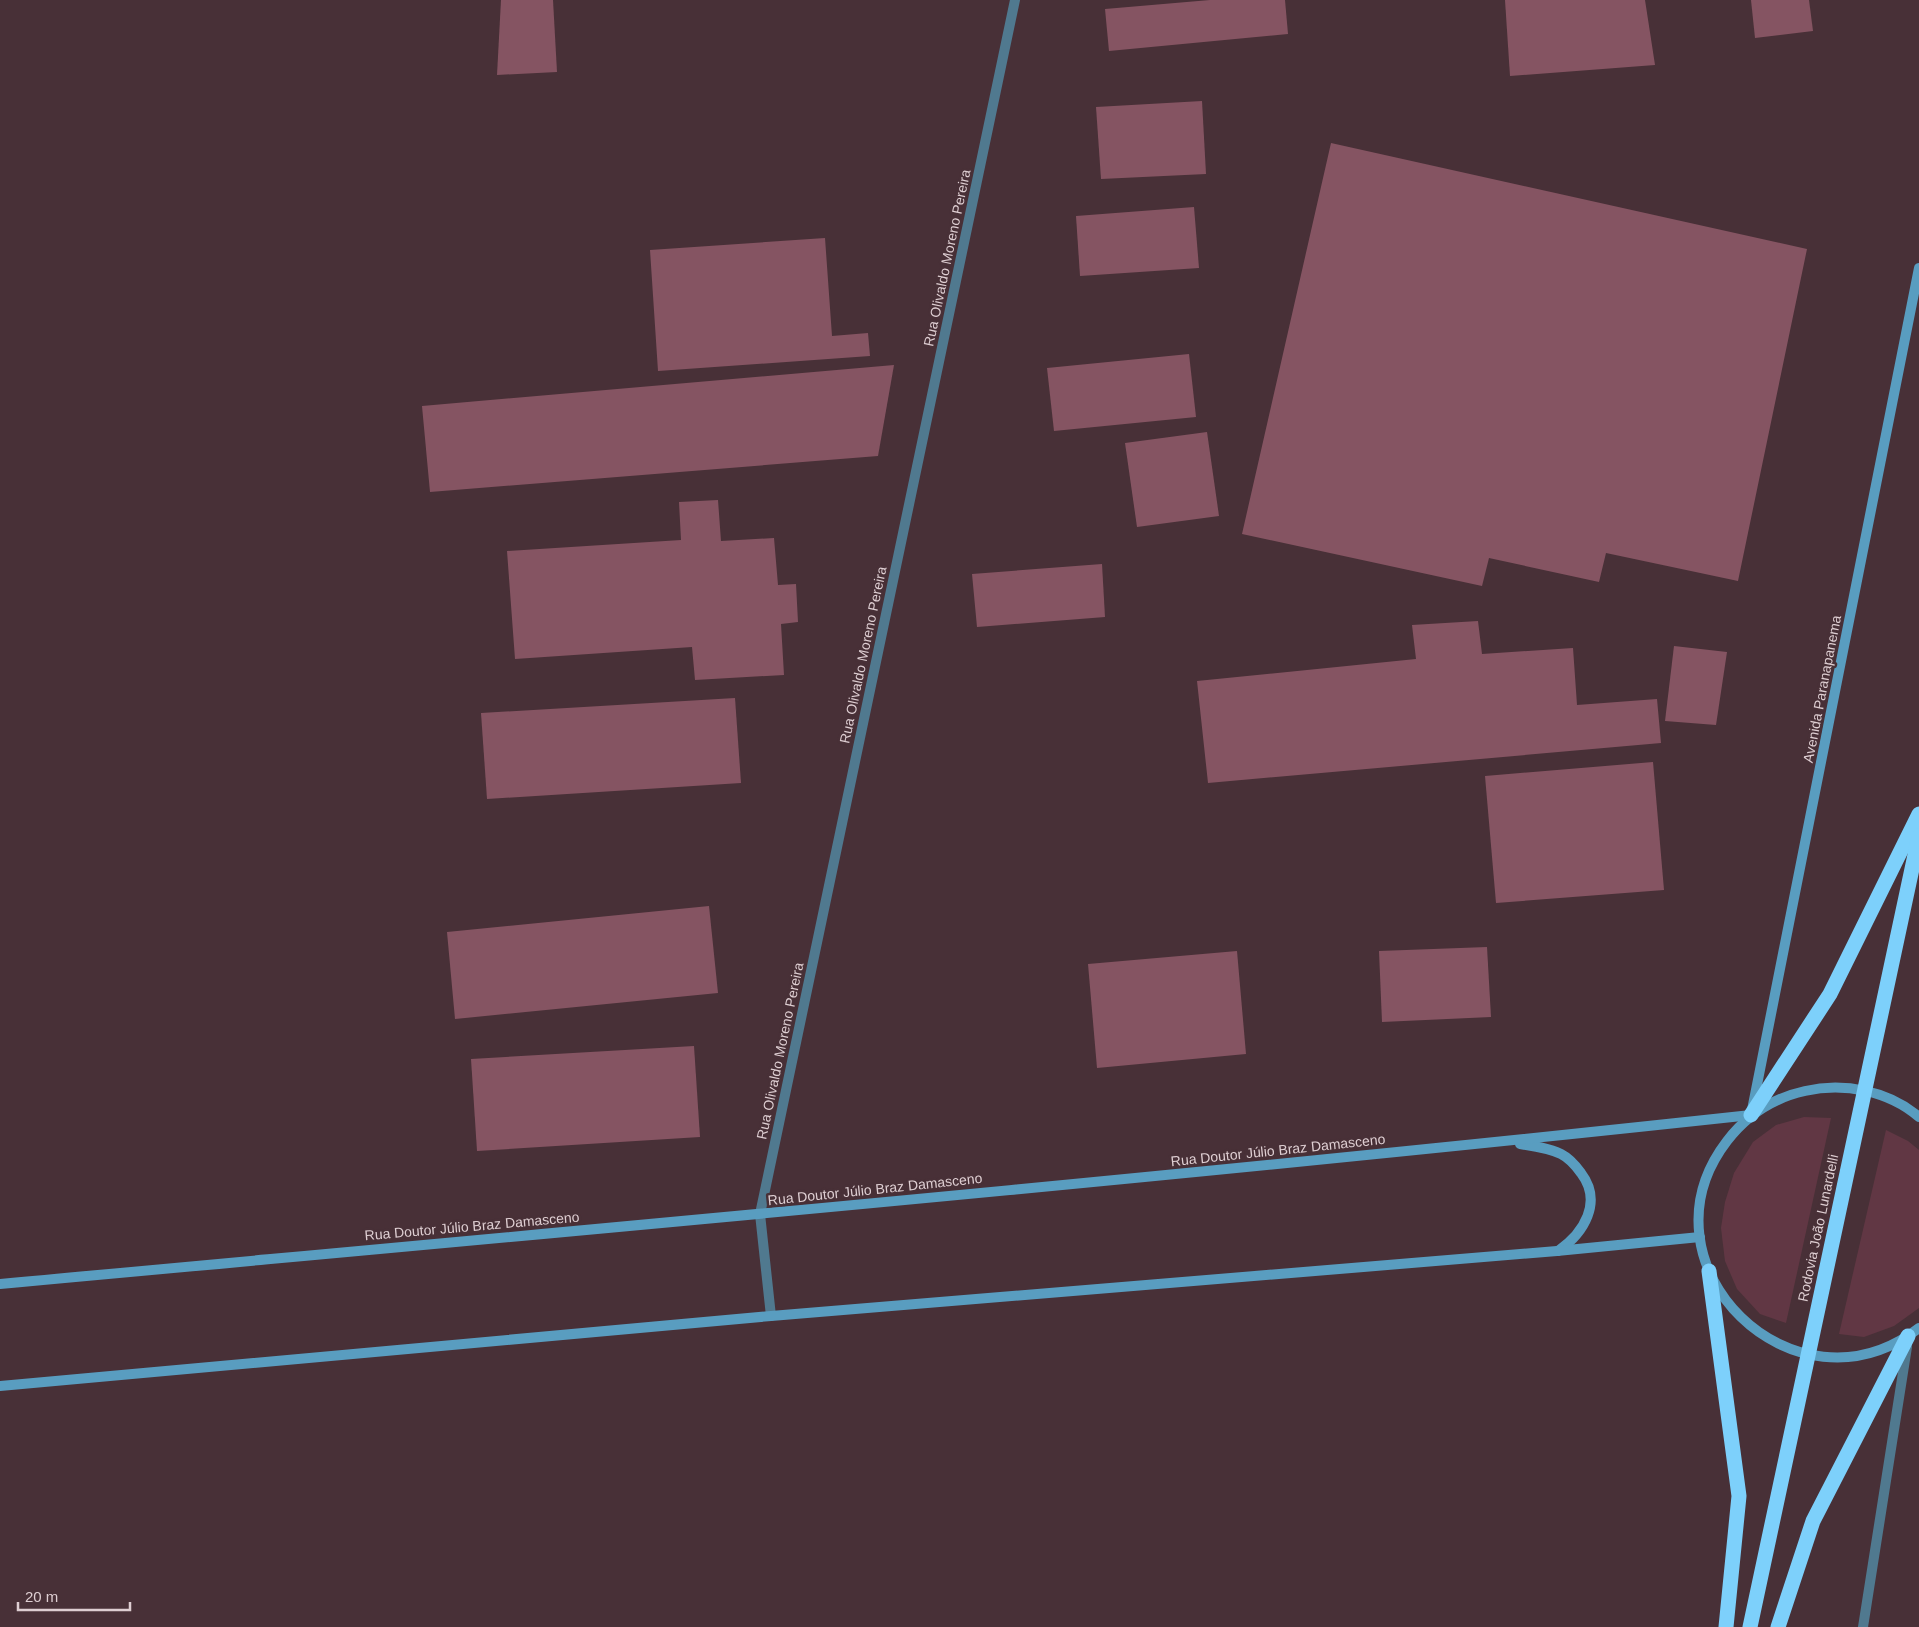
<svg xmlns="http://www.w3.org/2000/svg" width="1919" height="1627" font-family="Arial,sans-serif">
	<rect width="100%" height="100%" fill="#483037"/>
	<g fill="#613744">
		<path d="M1804,1117L1831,1118L1786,1323L1760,1314L1737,1289L1725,1261L1721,1228L1725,1202L1734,1173L1753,1142L1776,1125Z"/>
		<path d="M1886,1130L1908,1141L1919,1150V1308L1894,1326L1864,1337L1839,1334Z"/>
	</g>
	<g fill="#855462">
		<path d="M501,0H553L557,72L497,75Z"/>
		<path d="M1210,0H1285L1288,34L1109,51L1105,9Z"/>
		<path d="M1505,0H1645L1655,65L1510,76Z"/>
		<path d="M1751,0H1809L1813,31L1755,38Z"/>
		<path d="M1202,101L1206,174L1101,179L1096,107Z"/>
		<path d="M1331,143L1807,249L1738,581L1606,553L1599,582L1489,558L1482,586L1242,534Z"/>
		<path d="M1194,207L1199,268L1080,276L1076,216Z"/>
		<path d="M825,238L832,336L868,333L870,356L658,371L650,250Z"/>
		<path d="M1189,354L1196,417L1054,431L1047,368Z"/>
		<path d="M894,365L878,456L430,492L422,406Z"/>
		<path d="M1207,432L1219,516L1137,527L1125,443Z"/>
		<path d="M718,500L721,541L774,538L778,585L796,584L798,622L781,624L784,675L695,680L692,647L515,659L507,551L681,540L679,502Z"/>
		<path d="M1102,564L1105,617L977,627L972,574Z"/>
		<path d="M1478,621L1482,654L1573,648L1577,705L1657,699L1661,743L1208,783L1197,681L1416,659L1412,625Z"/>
		<path d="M1674,646L1727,652L1716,725L1665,721Z"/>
		<path d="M735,698L741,783L487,799L481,713Z"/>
		<path d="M1653,762L1664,890L1496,903L1485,776Z"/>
		<path d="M709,906L718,993L455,1019L447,932Z"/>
		<path d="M1487,947L1491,1017L1382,1022L1379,951Z"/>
		<path d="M1237,951L1246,1054L1097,1068L1088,964Z"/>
		<path d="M694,1046L700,1137L477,1151L471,1059Z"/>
	</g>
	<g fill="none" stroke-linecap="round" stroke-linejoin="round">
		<g stroke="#50798f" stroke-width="10">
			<path d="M771,1316L760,1214L1015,0"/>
			<path d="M1863,1627L1907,1347"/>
		</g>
		<g stroke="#599dc0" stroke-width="10">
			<path d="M1919,1117C1889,1091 1844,1082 1805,1091C1773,1098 1747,1115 1727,1141C1632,1265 1795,1424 1919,1328"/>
			<path d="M1520,1144C1534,1146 1549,1148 1561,1154C1569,1158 1576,1166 1581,1173C1603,1202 1584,1233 1558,1251"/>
			<path d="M0,1284C584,1230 1168,1178 1751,1115L1919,268"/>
			<path d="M0,1386L771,1316L1557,1251L1700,1237"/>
		</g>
		<g stroke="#7dd0fb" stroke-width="15">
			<path d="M1751,1115L1830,994L1919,814"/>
			<path d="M1709,1271L1739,1496L1726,1627"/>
			<path d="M1750,1627L1919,836"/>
			<path d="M1778,1627L1813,1521L1908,1336"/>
		</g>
	</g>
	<g text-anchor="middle" stroke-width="5" stroke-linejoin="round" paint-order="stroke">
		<g font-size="14" fill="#deced2" stroke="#483037">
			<text transform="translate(947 258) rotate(-78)" y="5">Rua Olivaldo Moreno Pereira</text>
			<text transform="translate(863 655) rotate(-78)" y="5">Rua Olivaldo Moreno Pereira</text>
			<text transform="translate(1822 689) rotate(-79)" y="5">Avenida Paranapanema</text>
			<text transform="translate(780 1051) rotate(-78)" y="5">Rua Olivaldo Moreno Pereira</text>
			<text transform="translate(1278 1150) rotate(-6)" y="5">Rua Doutor Júlio Braz Damasceno</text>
			<text transform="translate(875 1189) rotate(-6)" y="5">Rua Doutor Júlio Braz Damasceno</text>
			<text transform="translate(472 1226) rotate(-5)" y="5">Rua Doutor Júlio Braz Damasceno</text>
			<text transform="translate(1818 1228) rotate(-78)" y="5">Rodovia João Lunardelli</text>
		</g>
	</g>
	<path d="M18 1602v8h112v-8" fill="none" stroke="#deced2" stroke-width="2.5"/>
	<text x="25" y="1602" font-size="15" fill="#deced2" stroke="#483037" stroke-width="4" paint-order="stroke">20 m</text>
</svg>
